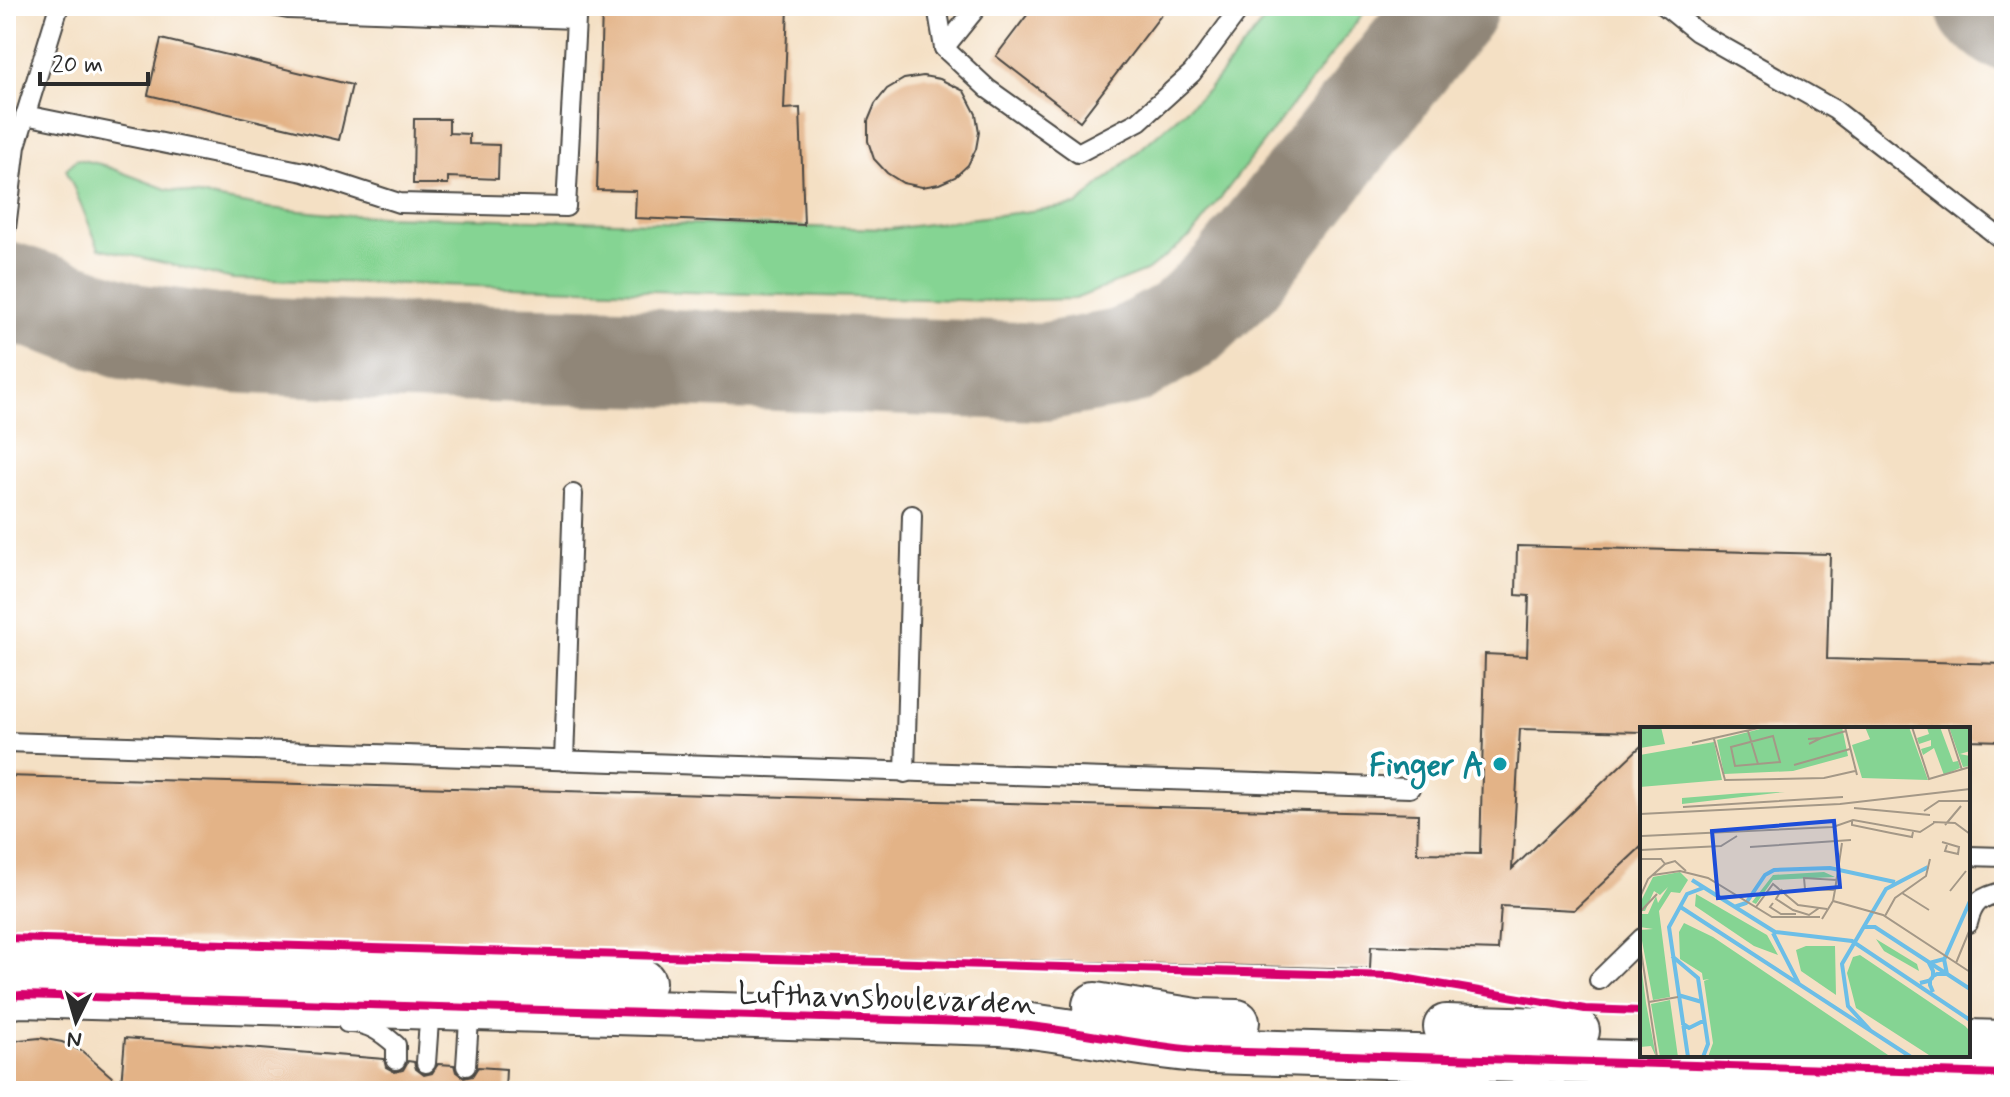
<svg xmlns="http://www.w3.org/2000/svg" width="2010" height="1097" font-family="Mynerve,sans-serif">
	<rect width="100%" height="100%" fill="#fff"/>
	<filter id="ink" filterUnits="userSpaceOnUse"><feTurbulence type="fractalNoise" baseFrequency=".0125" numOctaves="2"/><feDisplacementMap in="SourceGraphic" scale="16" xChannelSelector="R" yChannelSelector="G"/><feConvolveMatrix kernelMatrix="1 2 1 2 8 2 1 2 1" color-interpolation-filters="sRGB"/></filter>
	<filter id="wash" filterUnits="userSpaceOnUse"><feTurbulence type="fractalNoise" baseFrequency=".006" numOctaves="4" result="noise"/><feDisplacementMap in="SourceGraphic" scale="32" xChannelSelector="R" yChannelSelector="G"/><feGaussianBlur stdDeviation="1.8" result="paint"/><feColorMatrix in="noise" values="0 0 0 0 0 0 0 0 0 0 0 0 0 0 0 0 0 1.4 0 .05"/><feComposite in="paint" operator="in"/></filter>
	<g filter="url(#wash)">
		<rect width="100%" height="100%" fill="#f4e0c4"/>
		<path fill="#85d493" stroke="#58805f" stroke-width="2" d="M1276,6H1369L1191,236L1148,270L1075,299L993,301L233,279L99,248L66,169L77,159L100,164L166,189L269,208L342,215L890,229L1077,205L1209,89Z"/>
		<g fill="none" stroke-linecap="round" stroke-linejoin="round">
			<g stroke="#908678" stroke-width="98">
				<path d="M1985,6L2004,21"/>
				<path d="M6,290L133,332L216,343L364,351L703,359L1043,372L1126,357L1184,325L1232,280L1449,6"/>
			</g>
		</g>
		<g id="blocks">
			<g fill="#e3b387">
				<path d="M640,6H788L784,109L800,108L804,225L635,218L636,191L597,190L602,8L640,9Z"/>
				<path d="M1034,6H1168L1080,121L996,56Z"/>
				<path d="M161,39L352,85L339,140L148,95Z"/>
				<path d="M923,76L940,79L964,91L976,114L979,132L976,149L968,165L955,177L939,184L922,187L903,183L887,173L874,159L868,141V121L875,104L887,89L904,79Z"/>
				<path d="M414,119H449V133L469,134V144L499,145L498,179L448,177V184H413Z"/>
				<path d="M1517,546L1830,554L1827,659L2004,664V741L1968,740V729H1642V732L1520,729L1512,869L1642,745V846L1574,910L1501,906L1498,950L1371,946L1370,969L6,935V776L1418,814L1417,853L1480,854L1485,654L1527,656L1529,596L1516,595Z"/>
				<path d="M40,1038L62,1042L82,1051L121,1085L125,1038L384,1059L386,1067L395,1072L403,1070L408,1061L414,1062L416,1069L424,1075L432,1073L438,1064L454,1065L456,1072L464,1078L472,1076L478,1067L506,1069L505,1091H6V1045L19,1040Z"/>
			</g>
		</g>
	</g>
	<g filter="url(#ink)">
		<use href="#blocks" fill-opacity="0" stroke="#494642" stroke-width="2"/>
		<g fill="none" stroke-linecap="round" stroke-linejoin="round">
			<defs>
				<g id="service">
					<path d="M937,6L944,48L988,89L1078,153L1139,121L1192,73L1242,6"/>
					<path d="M1665,6L1697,32L1835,110L2004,241"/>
					<path d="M944,48L978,6"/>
					<path d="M25,115L304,172L399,203L566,207L576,19L288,9L272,6"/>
					<path d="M6,228L16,146L59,6"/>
					<path d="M6,742L1410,788"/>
					<path d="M564,761L573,494"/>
					<path d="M905,773L912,515"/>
					<path d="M1968,856L2004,857"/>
					<path d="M1968,923C1974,899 1982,898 2004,891"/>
					<path d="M1599,980L1642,938"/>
					<path d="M347,1023C368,1022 381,1032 396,1045V1060"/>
					<path d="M426,1063L430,1007"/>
					<path d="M466,1066L470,1005"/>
				</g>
				<g id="tertiary">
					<path d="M6,966L46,964L643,982"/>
					<path d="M6,997L21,995L1001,1023C1072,1028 1140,1047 1210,1051L2004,1074"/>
					<path d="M1095,1005L1196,1021L1237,1022"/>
					<path d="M1446,1027L1577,1031"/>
					<path d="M1968,1042L2004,1043"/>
				</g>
			</defs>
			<use href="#service" stroke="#494642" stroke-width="22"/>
			<use href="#tertiary" stroke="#494642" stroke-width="48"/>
			<use href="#service" stroke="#fff" stroke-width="18"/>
			<use href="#tertiary" stroke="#fff" stroke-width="44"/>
			<defs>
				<g id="cycleway">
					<path d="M6,938L1392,976L1585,1009L1642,1011"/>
					<path d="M6,997L21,995L1001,1023C1072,1028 1140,1047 1210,1051L2004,1074"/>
				</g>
			</defs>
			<use href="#cycleway" stroke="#fff" stroke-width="13"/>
			<use href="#cycleway" stroke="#d6006c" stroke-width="8"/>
		</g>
	</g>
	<circle fill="#0f9aa8" stroke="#fff" stroke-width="3" cx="1500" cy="764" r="8"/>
	<g text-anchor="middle" stroke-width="8" stroke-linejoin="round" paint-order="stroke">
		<g font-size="32" font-weight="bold" fill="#0d838f" stroke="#fff" text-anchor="end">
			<text x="1484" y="775">Finger A</text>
		</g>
		<g font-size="32" fill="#2b2b2b" stroke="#fff">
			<text transform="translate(887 997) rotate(2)" y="11">Lufthavnsboulevarden</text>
		</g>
	</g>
	<g transform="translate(1640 727)">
		<rect width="330" height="330" fill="#f4e0c4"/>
		<path d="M21,0L25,17L0,21V1ZM128,0H202L208,29L153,44L84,47L77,13ZM225,0H269L288,53L222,51L212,18L230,12ZM300,0L313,35L318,34L320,41L304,48L294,21L283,28L281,22L291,19V13L279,17L277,11L289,7L287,1ZM309,0H330V24L320,27L330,29V39L323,40ZM74,15L82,53L0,60V28ZM145,65L42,77V71L103,66ZM40,145L48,153L40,166L31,165L19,184L30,270L13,273L0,203L13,202L0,200V187H8L16,169L18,176L28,160L20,168L14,164L5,184H0V176L13,150ZM184,145L195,150L133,153L116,177L112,175L133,148ZM56,167L127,208L138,228L114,219L55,179ZM44,196L73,210L251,330H68L73,316L64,254L69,252L63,253L62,246L40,232L39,205ZM236,212L277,237L279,244L244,224ZM166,219H195L196,268L161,244L156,223ZM220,228L325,299L330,304L329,330H292L216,281L207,246L213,230ZM0,229L6,276L16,330L11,319L0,320ZM30,273L38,330H20L11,277Z" fill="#85d493"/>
		<path fill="none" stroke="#6cbee7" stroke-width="4" d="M52,153L135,205L212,214L330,293M39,179L271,330M94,180L106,176L125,148L134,143L190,141L255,155M223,200H235L330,262M133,206L159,257M32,229L58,251L68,317L63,330M304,233L330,174M280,256L288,254L290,253L292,251L293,249L297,247H307L304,232L289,236L293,244V249L292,251L290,253V258L293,265M38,268L62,275M42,296L49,301L65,293M231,304L208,279L202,237L246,162L288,140M48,330L29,200L47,167L63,161"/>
		<path fill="none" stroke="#a49887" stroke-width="2" d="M205,0L217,48M272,0L289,52L330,40M308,0L322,43M108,4L118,37M133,9L140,35L95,39L91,20ZM181,11L206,4M74,12L85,53L184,51L215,44M168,12L181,11L169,17M52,16L123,0M154,38L210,22M43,80L203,70M214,81L290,88M284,84L299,74H330M0,87L200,77L330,62M212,93V98L251,106L272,110L273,105M293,95L315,96L330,107M305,98L321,79M2,109L193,100L213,93L280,105L294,96M302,115L319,120L318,127L305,124L307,118M110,120L211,113M0,123L81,119L97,109M0,132H21L25,137M13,148L40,144L68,151L132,190H180M142,162L136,172L153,183L169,188L179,181M195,163L202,116M310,164L326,144M262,166L289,183M0,170L8,152L25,137L35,134L46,144M193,174L195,163L165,162L164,151L197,153M133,176L130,180L141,187H156M116,180L133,157L158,178L187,182M0,185L17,167M245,189L255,171L286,149L290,132M182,192L193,174L243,188L330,245M0,217L17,330M316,236L330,202M9,275L38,270"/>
		<path fill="#1d4ed8" fill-opacity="0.15" stroke="#1d4ed8" stroke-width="4" d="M194,94L200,160L78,171L72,104Z"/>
		<rect width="330" height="330" fill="none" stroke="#2b2b2b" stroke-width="4"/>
	</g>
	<rect width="2010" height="1097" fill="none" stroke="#fff" stroke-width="32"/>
	<g transform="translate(76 1021) rotate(185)" stroke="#ffffff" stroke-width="6" paint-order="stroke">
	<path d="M0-6L14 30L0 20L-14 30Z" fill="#2b2b2b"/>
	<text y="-12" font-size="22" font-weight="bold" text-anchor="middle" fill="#2b2b2b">N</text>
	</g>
	<path d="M40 72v12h108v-12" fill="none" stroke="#2b2b2b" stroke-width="4"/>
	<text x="52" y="72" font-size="24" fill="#2b2b2b" stroke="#ffffff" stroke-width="6" paint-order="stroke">20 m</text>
</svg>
